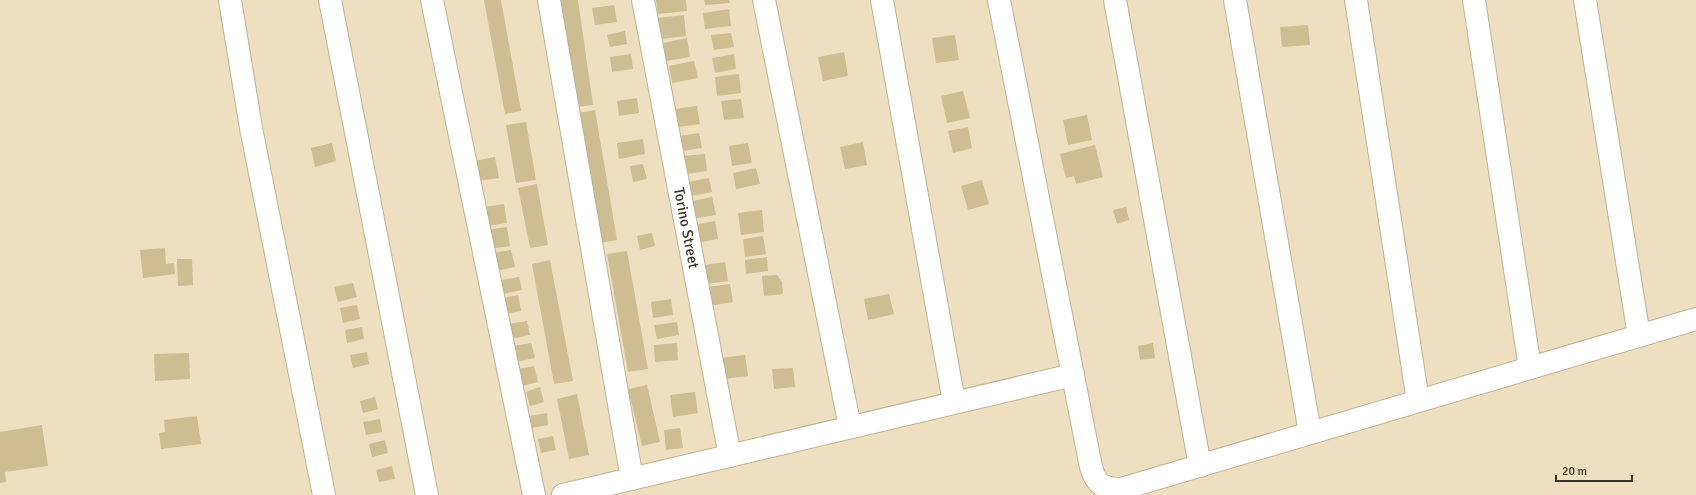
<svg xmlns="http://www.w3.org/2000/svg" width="1696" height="495" font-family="Signika,sans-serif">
	<rect width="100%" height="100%" fill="#eddfc0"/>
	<g fill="#cebc92">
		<path d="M484,0H501L521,111L505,114Z"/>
		<path d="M553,0H578L593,105L568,108Z"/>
		<path d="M656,0H686L687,11L658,14Z"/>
		<path d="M704,0H729L730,3L705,5Z"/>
		<path d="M614,5L617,22L595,25L592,8Z"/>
		<path d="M729,9L731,26L705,29L703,13Z"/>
		<path d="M684,15L686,36L661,39L658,18Z"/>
		<path d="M1308,25L1310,45L1282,47L1280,27Z"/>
		<path d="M625,31L627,44L610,47L607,35Z"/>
		<path d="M731,33L734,47L714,50L711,35Z"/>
		<path d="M955,35L959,60L936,63L932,38Z"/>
		<path d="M687,38L690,57L666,61L663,43Z"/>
		<path d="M844,52L848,76L823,81L818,57Z"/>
		<path d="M631,54L633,69L612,72L610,57Z"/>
		<path d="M734,54L736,69L715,73L712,58Z"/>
		<path d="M694,61L698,78L672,83L669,66Z"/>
		<path d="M739,74L741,93L717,96L715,77Z"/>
		<path d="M963,91L970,118L947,123L941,96Z"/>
		<path d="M637,98L639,113L619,116L617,101Z"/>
		<path d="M741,99L744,118L724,120L721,101Z"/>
		<path d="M697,106L700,124L678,127L675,109Z"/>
		<path d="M595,110L617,240L594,244L572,114Z"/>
		<path d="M1087,115L1092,140L1068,145L1063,120Z"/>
		<path d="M526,122L536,180L516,183L506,125Z"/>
		<path d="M968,127L972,148L953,153L948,131Z"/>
		<path d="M699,133L702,148L682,151L679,136Z"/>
		<path d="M643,139L645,154L619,159L617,143Z"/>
		<path d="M863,142L867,165L845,169L840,147Z"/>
		<path d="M332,143L336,161L315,167L311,148Z"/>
		<path d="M748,143L752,163L732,166L729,146Z"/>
		<path d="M1095,145L1103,177L1076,184L1074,176L1066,178L1060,154Z"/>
		<path d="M705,154L707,171L686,174L683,156Z"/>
		<path d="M495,157L499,178L477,181L474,161Z"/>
		<path d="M643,164L647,179L633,182L630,166Z"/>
		<path d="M756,168L760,184L736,189L733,173Z"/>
		<path d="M709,178L712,192L691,196L688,182Z"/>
		<path d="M982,180L989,204L968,210L961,186Z"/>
		<path d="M537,184L548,245L530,248L518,188Z"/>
		<path d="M712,197L716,215L692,219L688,202Z"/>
		<path d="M504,204L507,223L486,226L484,207Z"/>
		<path d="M1126,207L1129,220L1117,224L1113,210Z"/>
		<path d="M762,210L764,232L741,235L738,213Z"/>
		<path d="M715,221L718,239L696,243L693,225Z"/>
		<path d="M507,227L510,246L489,249L486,230Z"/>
		<path d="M652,233L655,246L640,250L637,236Z"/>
		<path d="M763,236L766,254L745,257L743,239Z"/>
		<path d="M165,248L166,264L174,263L175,274L143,278L140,250Z"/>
		<path d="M511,250L515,267L491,272L488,254Z"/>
		<path d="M627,251L648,369L628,372L607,254Z"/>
		<path d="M767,257L768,271L746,274L745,260Z"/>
		<path d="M177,259H192L193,285L178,286Z"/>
		<path d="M550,260L573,381L554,384L532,264Z"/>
		<path d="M725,262L728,281L707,284L704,265Z"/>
		<path d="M777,275L782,282L783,294L764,296L762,276Z"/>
		<path d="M519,277L522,290L499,295L496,281Z"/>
		<path d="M353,283L357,297L338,302L334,287Z"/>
		<path d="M730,284L733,302L710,306L707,287Z"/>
		<path d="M889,294L894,314L868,320L864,299Z"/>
		<path d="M518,295L521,311L501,315L499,299Z"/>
		<path d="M671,299L673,315L653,318L651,302Z"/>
		<path d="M357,305L360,319L343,323L340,308Z"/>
		<path d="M527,321L530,335L511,339L508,324Z"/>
		<path d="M677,322L679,335L657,339L654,325Z"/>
		<path d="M362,327L364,339L347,343L345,330Z"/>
		<path d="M531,343L535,358L516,362L513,346Z"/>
		<path d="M677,343L678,360L655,362L654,345Z"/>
		<path d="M1153,343L1155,358L1140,360L1138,346Z"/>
		<path d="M367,352L369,364L353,368L350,355Z"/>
		<path d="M189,353L190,379L155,381L154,354Z"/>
		<path d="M745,355L748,376L724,379L721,358Z"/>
		<path d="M534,366L538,382L522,386L518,369Z"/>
		<path d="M793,368L795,387L774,389L772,369Z"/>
		<path d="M647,385L660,442L642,446L628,389Z"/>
		<path d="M540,387L544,402L530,406L526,392Z"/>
		<path d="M695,392L698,413L673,417L670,395Z"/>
		<path d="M577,394L589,455L569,459L557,399Z"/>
		<path d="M375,397L378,409L363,413L360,401Z"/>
		<path d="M547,413L548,425L532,428L530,416Z"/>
		<path d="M197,416L201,444L161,449L159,433L165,432L164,420Z"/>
		<path d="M380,419L382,432L366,435L363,422Z"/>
		<path d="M42,425L48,466L5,472L6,482L0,483V432Z"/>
		<path d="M680,428L683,448L666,450L664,430Z"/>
		<path d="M553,436L556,450L541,453L538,439Z"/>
		<path d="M385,440L388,453L372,457L369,444Z"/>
		<path d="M392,466L395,479L379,482L376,470Z"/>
	</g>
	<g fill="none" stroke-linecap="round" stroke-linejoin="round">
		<defs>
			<g id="minor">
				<path d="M230,0L251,128L324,495"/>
				<path d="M330,0L427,495"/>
				<path d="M432,0L534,495"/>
				<path d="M549,0L632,479"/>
				<path id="s1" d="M643,0L730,456"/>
				<path d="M764,0L850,427"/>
				<path d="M882,0L954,402"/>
				<path d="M999,0L1091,467C1096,484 1103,489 1121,489L1696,319"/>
				<path d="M1115,0L1200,466"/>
				<path d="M1235,0L1310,433"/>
				<path d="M1356,0L1418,401"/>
				<path d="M1474,0L1530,368"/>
				<path d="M1585,0L1639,336"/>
				<path d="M563,495L1073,375"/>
			</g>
		</defs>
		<use href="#minor" stroke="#bfb294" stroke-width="24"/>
		<use href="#minor" stroke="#fff" stroke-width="22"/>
	</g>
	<g text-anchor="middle" stroke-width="3" stroke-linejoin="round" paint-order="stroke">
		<g font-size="15" fill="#3a3428" stroke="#eddfc0">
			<text dy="5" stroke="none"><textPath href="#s1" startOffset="232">Torino Street</textPath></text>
		</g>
	</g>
	<path d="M1556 475v6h76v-6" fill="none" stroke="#3a3428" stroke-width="2"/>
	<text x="1562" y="475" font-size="12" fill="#3a3428" stroke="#eddfc0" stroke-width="3" paint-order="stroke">20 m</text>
</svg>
